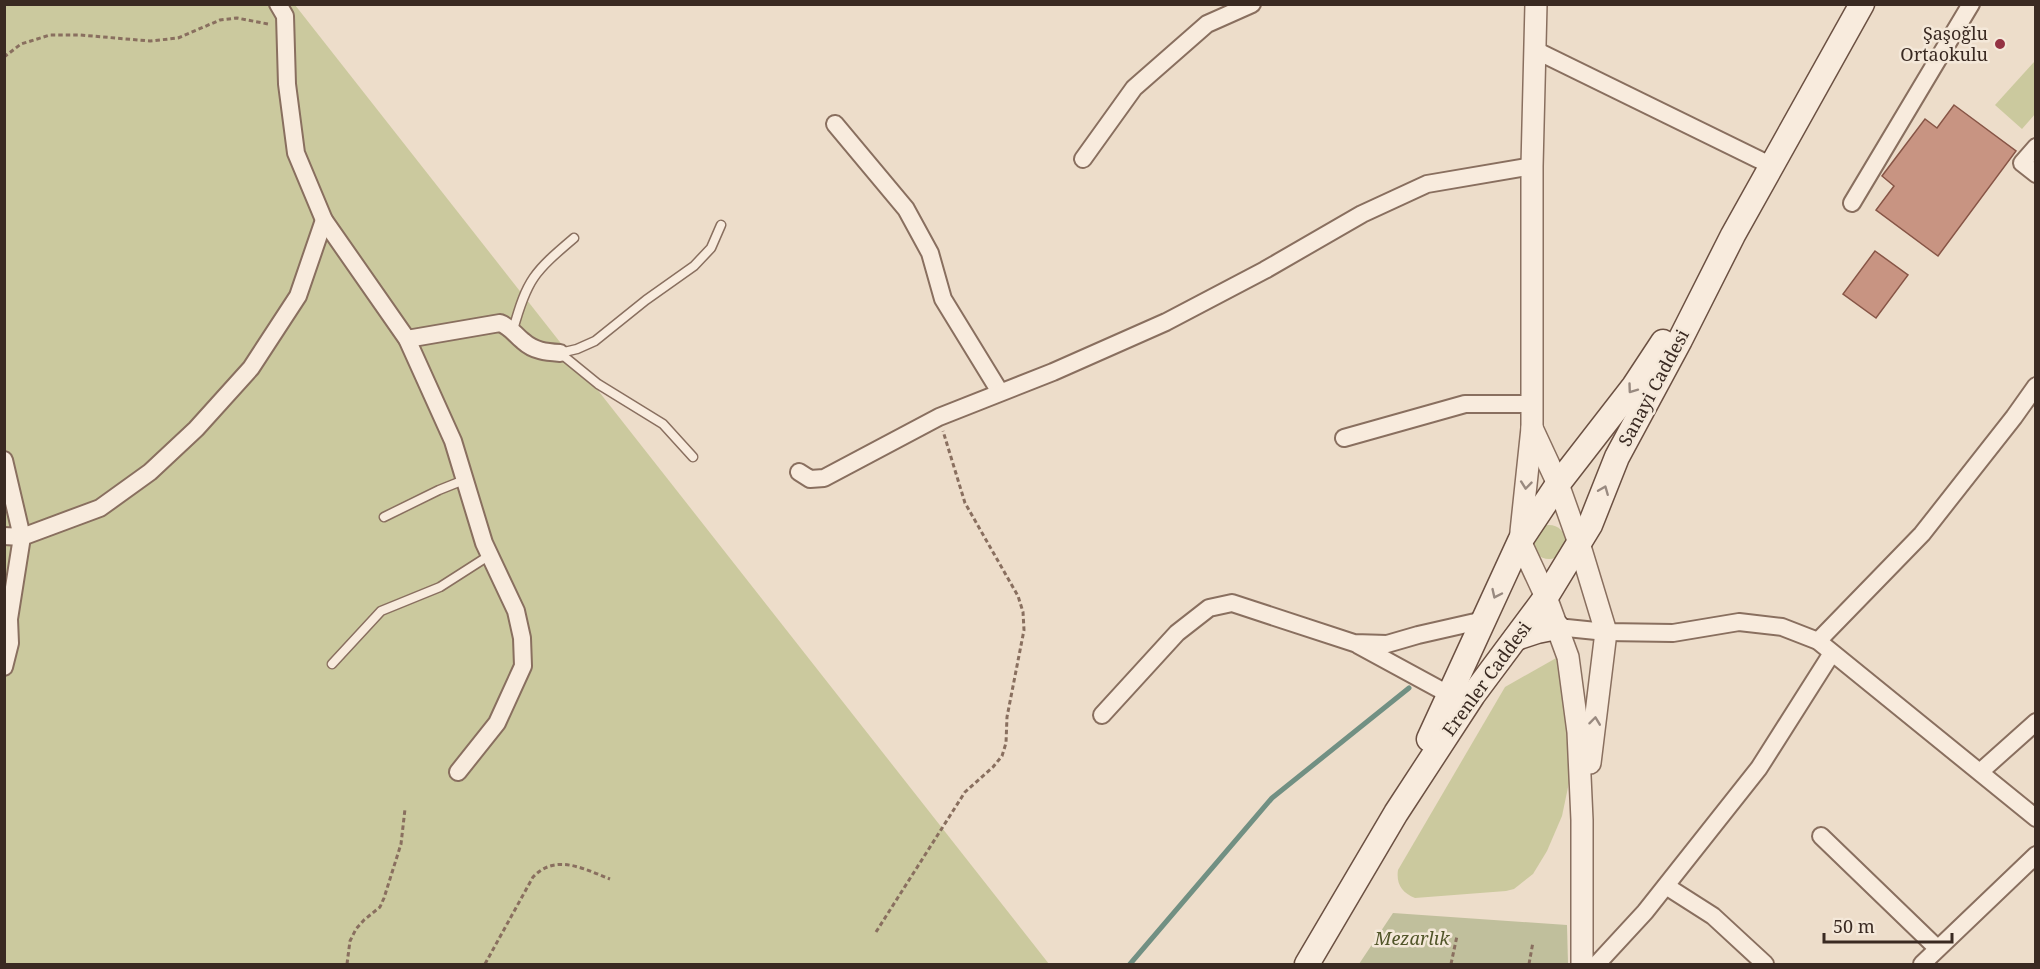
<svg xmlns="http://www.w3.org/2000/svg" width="2040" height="969" font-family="'Noto Serif',serif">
	<rect width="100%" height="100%" fill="#edddca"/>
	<g fill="#cbc99e">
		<path d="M5,4L295,5L1049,964H5Z"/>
		<path d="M2035,61V114L2022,129L1995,105Z"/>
		<circle cx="1549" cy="542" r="17"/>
		<path d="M1558,657L1565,688L1571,773L1562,816L1547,851L1533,874L1514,889L1506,891L1415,898C1402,893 1396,884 1398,870L1505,687Z"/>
	</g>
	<path fill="#c0bf9c" d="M1393,913L1567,925L1568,964H1359Z"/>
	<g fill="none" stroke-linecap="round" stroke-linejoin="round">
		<path stroke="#719083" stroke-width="5" d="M1130,964L1272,798L1409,688"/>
	</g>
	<g fill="#c89482" stroke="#875546" stroke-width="1.5">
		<path d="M1954,105L2016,151L1938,256L1876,210L1894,186L1882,176L1925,119L1937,128Z"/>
		<path d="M1875,251L1908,275L1876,318L1843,294Z"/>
	</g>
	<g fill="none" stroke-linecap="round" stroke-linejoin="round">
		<defs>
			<g id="service">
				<path d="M513,330C527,279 534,272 574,238"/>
				<path d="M560,353L577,349L595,341L646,300L694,266L711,248L721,225"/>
				<path d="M560,353L598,384L663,424L693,457"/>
				<path d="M384,517L439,490L464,480"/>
				<path d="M332,664L381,611L440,587L490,555"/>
			</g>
			<g id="minor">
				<path d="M278,4L285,16L287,84L296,153L324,220L407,339L453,441L484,543L516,611L522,638L523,666L497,723L458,772"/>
				<path d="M1535,50L1772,166"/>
				<path d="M835,124L906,209L930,253L943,299L1000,392"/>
				<path d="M2036,147L2022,163L2036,174"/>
				<path d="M1083,159L1134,88L1207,24L1252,4"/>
				<path d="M1852,203L1971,4"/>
				<path d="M407,339L500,323C511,327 514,334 523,341C534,351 546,352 560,353"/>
				<path d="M1344,438L1465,404H1532"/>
				<path d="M4,460L22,537L4,536"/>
				<path d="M799,472L810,479L824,478L939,417L1053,372L1166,322L1265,270L1362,214L1427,184L1532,166"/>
				<path d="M1557,627L1606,632L1673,633L1739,622L1782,627L1818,641L2036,818"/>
				<path d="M1818,641L1922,534L2014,417L2036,386"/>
				<path d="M1358,645L1450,695"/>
				<path d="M4,667L10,643L9,619L22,537L100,508L150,472L196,429L251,368L298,296L324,220"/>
				<path d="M1102,715L1177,633L1209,608L1232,603L1354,643L1387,644L1418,635L1484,620"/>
				<path d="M1980,772L2036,722"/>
				<path d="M1821,836L1937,948"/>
				<path d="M1666,886L1713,916L1765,964"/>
				<path d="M1597,964L1645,912L1759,768L1832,653"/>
				<path d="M1922,964L2036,855"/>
			</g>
			<g id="tertiary">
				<path d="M1536,4L1532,166V428L1520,541L1546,597L1568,657L1578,732L1582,820V964"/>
				<path d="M1532,428L1558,484L1579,543L1606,632L1590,763"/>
			</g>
			<g id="secondary">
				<path d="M1516,638L1537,631L1557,627"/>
				<path d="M1429,739L1520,541L1558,484L1634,386L1663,342"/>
				<path d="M1307,964L1396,813L1473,695L1546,597L1590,525L1617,457L1680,340L1733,235L1862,4"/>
			</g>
		</defs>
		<use href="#service" stroke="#896f5f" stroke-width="11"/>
		<use href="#minor" stroke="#896f5f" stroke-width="20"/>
		<use href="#tertiary" stroke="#896f5f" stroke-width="24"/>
		<use href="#secondary" stroke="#6b5042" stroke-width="27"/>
		<g stroke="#896f5f" stroke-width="3" stroke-dasharray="4.5 3" stroke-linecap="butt">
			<path d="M4,57L21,44L50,35H80L150,41L178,38L220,20L237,18L268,24"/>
			<path d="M876,932L965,792L993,767L1002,756L1006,743L1007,717L1024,630L1023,612L1018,596L965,503L943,431"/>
			<path d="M347,964L350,941L356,929L364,920L380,907L384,898L401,844L405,809"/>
			<path d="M485,964L533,877C556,853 584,869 610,879"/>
			<path d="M1451,964L1457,936"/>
			<path d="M1529,964L1533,942"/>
		</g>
		<use href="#service" stroke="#f8ebdd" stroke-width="8"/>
		<use href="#minor" stroke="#f8ebdd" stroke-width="16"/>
		<use href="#tertiary" stroke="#f8ebdd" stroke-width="21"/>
		<use href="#secondary" stroke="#f8ebdd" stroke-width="24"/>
	</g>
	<defs><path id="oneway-chevron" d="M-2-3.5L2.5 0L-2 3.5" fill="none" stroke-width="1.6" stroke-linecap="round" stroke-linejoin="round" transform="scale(1.5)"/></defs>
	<g stroke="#998a80">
		<use href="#oneway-chevron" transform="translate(1632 389) rotate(126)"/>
		<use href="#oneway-chevron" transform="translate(1526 485) rotate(96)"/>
		<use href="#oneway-chevron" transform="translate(1604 490) rotate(-68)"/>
		<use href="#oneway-chevron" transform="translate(1496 594) rotate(115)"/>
		<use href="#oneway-chevron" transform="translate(1595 721) rotate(-83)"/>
	</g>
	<circle fill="#943243" stroke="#f4e8d9" stroke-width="2" cx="2000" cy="44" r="6"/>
	<g text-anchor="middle" stroke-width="5" stroke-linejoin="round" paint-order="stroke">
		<g font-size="18" fill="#3a2a22" stroke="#f4e8d9" text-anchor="end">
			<text x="1988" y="40">Şaşoğlu<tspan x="1988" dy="21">Ortaokulu</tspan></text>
		</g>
		<g font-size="18" fill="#3a2a22" stroke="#f4e8d9">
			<text transform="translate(1654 388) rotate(-62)" y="6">Sanayi Caddesi</text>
			<text transform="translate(1487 679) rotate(-54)" y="6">Erenler Caddesi</text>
		</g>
		<g font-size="18" font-style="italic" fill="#515529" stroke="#f4e8d9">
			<text x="1412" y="945">Mezarlık</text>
		</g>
	</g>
	<rect width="2040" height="969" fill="none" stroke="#3a2a22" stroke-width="12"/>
	<path d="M1824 933v9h128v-9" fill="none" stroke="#3a2a22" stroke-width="3"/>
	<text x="1833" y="933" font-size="18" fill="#3a2a22" stroke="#f4e8d9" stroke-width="4.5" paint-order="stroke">50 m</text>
</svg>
